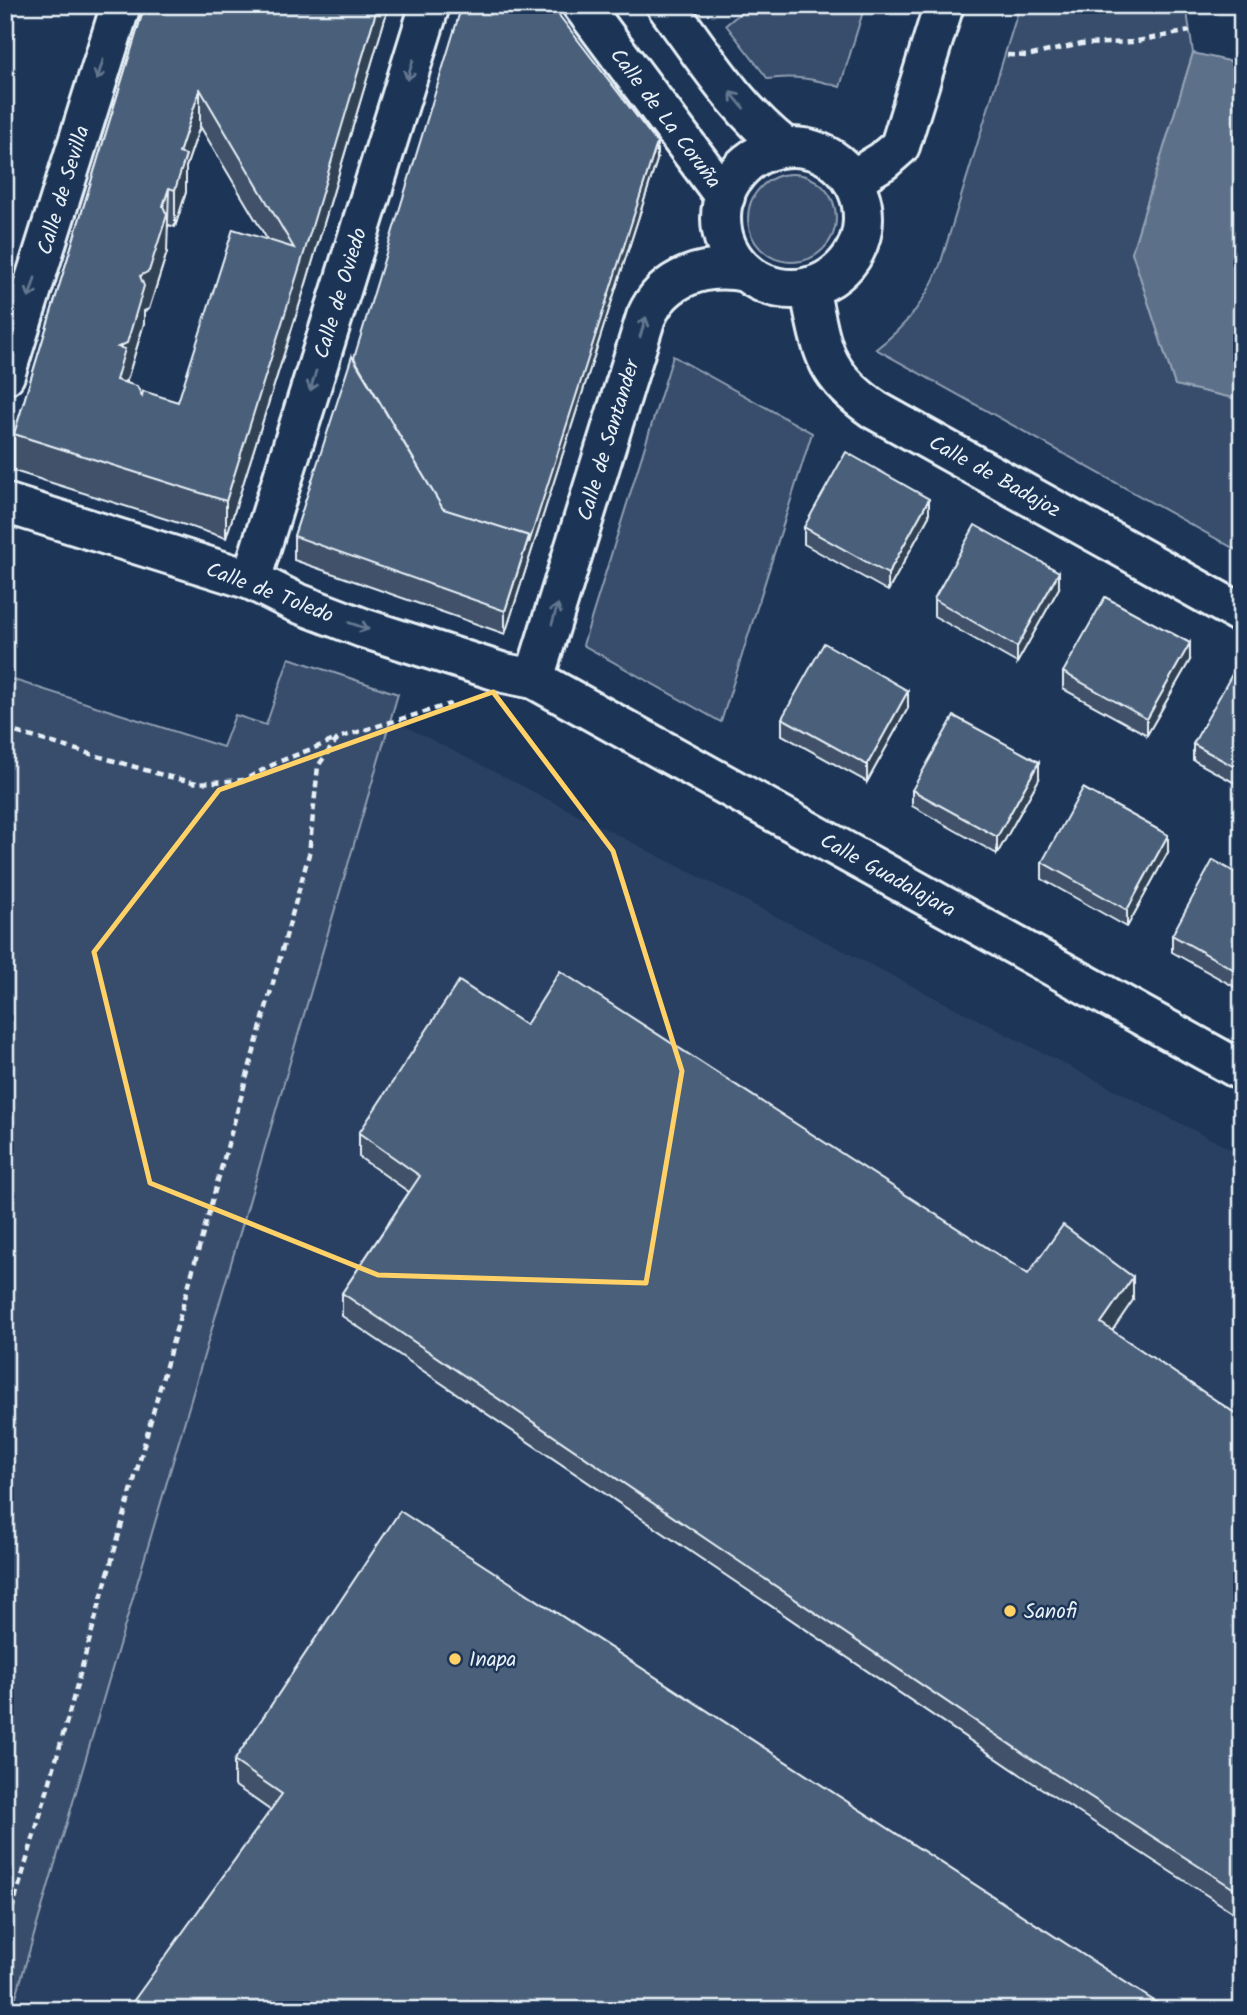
<svg xmlns="http://www.w3.org/2000/svg" width="1247" height="2015" font-family="Kalam,sans-serif">
	<rect width="100%" height="100%" fill="#1d3557"/>
	<filter id="ink" filterUnits="userSpaceOnUse"><feTurbulence type="fractalNoise" baseFrequency=".0143" numOctaves="2"/><feDisplacementMap in="SourceGraphic" scale="14" xChannelSelector="R" yChannelSelector="G"/><feConvolveMatrix kernelMatrix="1 2 1 2 8 2 1 2 1" color-interpolation-filters="sRGB"/></filter>
	<g filter="url(#ink)">
		<path fill="#2a4162" d="M391,719L1242,1155V2010H11L337,886Z"/>
		<g fill="#374d6c" stroke="#909fb2" stroke-width="2">
			<path d="M750,5H865L840,87C815,79 794,75 768,79L726,25Z"/>
			<path d="M1020,5H1186L1193,53L1132,252L1175,385L1242,400V553L876,349C906,326 926,301 940,265Z"/>
			<circle cx="792" cy="218" r="44"/>
			<path d="M673,356L812,433L721,722L583,645Z"/>
			<path d="M289,658L398,694L12,2010H5V677L223,747L235,715L266,725Z"/>
		</g>
		<path fill="#5d7089" stroke="#95a4b5" stroke-width="2" d="M1193,53L1242,64V400L1175,385L1132,252Z"/>
		<g fill="none" stroke-linecap="round" stroke-linejoin="round">
			<defs>
				<g id="minor">
					<path d="M582,5L725,197"/>
					<path d="M666,5C703,55 736,109 785,147"/>
					<circle cx="792" cy="218" r="71"/>
					<path d="M852,180L883,161L900,146L944,5"/>
					<path d="M809,287C822,347 821,373 875,410L1242,614"/>
					<path d="M5,375L121,5"/>
					<path d="M5,503L251,580L295,602L363,628L504,673L534,679L1242,1071"/>
					<path d="M251,580L430,5"/>
					<path d="M534,679L646,317C664,276 705,264 746,272"/>
				</g>
			</defs>
			<use href="#minor" stroke="#e8f1f8" stroke-width="44"/>
			<g stroke="#e8f1f8" stroke-width="4.5" stroke-dasharray="7 5" stroke-linecap="butt">
				<path d="M1007,55L1027,56L1081,44L1132,42L1190,31"/>
				<path d="M5,729L166,776L197,783L244,780L278,762L337,739"/>
				<path d="M5,1933L49,1785L309,854L318,766L338,738L451,704"/>
			</g>
			<use href="#minor" stroke="#1d3557" stroke-width="38"/>
		</g>
		<g fill="#3f5169" stroke="#e8f1f8" stroke-width="2" fill-rule="evenodd">
			<path d="M145,5H389L305,287L226,538L14,471V434ZM200,126L267,239L178,402L142,396L125,381L127,380L144,323V311L149,309L167,252V229L169,225L175,227L186,192V167Z"/>
			<path d="M657,160L505,634L294,560V536L354,358Z"/>
			<path d="M929,516L888,591L804,544V527Z"/>
			<path d="M1059,588L1017,663L934,616V599Z"/>
			<path d="M1190,660L1147,735L1063,689V672Z"/>
			<path d="M1242,672V787L1193,760V744Z"/>
			<path d="M908,708L867,782L782,735V718Z"/>
			<path d="M1039,779L997,854L912,806V790Z"/>
			<path d="M1168,852L1127,927L1042,879V862Z"/>
			<path d="M1242,876V991L1172,952V935Z"/>
			<path d="M526,1025L1028,1274L1133,1300L1112,1331L1242,1418V1918L1030,1781L342,1316V1293L409,1192L359,1157V1133Z"/>
			<path d="M234,1761L1168,2010L270,1810L234,1785Z"/>
		</g>
		<g fill="#334255" stroke="#e8f1f8" stroke-width="2">
			<path d="M378,5H389L305,287L226,538V501Z"/>
			<path d="M200,89V126L186,167V192L175,227V190L179,153Z"/>
			<path d="M657,143V160L505,634V611Z"/>
			<path d="M169,188L167,252L149,309L144,311V323L127,380L125,381V386L116,380L118,347Z"/>
			<path d="M9,210V234L5,247V224Z"/>
			<path d="M929,499V516L888,591V574Z"/>
			<path d="M1059,572V588L1017,663V647Z"/>
			<path d="M1190,643V660L1147,735V719Z"/>
			<path d="M908,691V708L867,782V765Z"/>
			<path d="M1039,762V779L997,854V837Z"/>
			<path d="M1168,835V852L1127,927V910Z"/>
			<path d="M1133,1277V1300L1101,1347V1323Z"/>
		</g>
		<g fill="#495e7a" stroke="#e8f1f8" stroke-width="2" fill-rule="evenodd">
			<path d="M145,5H378L305,250L226,501L14,434ZM200,89L294,248L233,229L178,402L143,391L142,396L137,386L116,380L125,349L118,347L127,343L144,286L140,276L149,271L167,215L163,206L169,188L175,190L186,155L179,153Z"/>
			<path d="M462,5H551L657,143L529,543V536L443,509L354,358Z"/>
			<path d="M5,209L9,210L5,224Z"/>
			<path d="M352,356L443,509L529,536L505,611L294,536Z"/>
			<path d="M846,452L929,499L888,574L804,527Z"/>
			<path d="M975,525L1059,572L1017,647L934,599Z"/>
			<path d="M1105,597L1190,643L1147,719L1063,672Z"/>
			<path d="M824,643L908,691L867,765L782,718Z"/>
			<path d="M1235,669L1242,672V771L1193,744Z"/>
			<path d="M954,716L1039,762L997,837L912,790Z"/>
			<path d="M1083,788L1168,835L1127,910L1042,862Z"/>
			<path d="M1213,860L1242,876V974L1172,935Z"/>
			<path d="M560,971L1028,1274L1063,1225L1133,1277L1101,1323L1242,1418V1894L1030,1758L342,1293L420,1176L359,1133L459,981L526,1025Z"/>
			<path d="M400,1511L1168,2010H127L282,1794L234,1761Z"/>
		</g>
		<defs><path id="oneway-shaft" d="M-6 0H5M1.5-3L5.5 0L1.5 3" fill="none" stroke-width="1.6" stroke-linecap="round" stroke-linejoin="round" transform="scale(1.75)"/></defs>
		<g stroke="#64778f">
			<use href="#oneway-shaft" transform="translate(100 70) rotate(107)"/>
			<use href="#oneway-shaft" transform="translate(410 70) rotate(107)"/>
			<use href="#oneway-shaft" transform="translate(737 100) rotate(-129)"/>
			<use href="#oneway-shaft" transform="translate(32 288) rotate(107)"/>
			<use href="#oneway-shaft" transform="translate(643 327) rotate(-73)"/>
			<use href="#oneway-shaft" transform="translate(313 381) rotate(107)"/>
			<use href="#oneway-shaft" transform="translate(555 614) rotate(-73)"/>
			<use href="#oneway-shaft" transform="translate(359 626) rotate(19)"/>
		</g>
	</g>
	<path fill="none" stroke="#ffd166" stroke-width="5" stroke-linejoin="round" d="M493,692L613,851L682,1071L646,1283L378,1275L150,1183L94,952L219,790Z"/>
	<g fill="#ffd166" stroke="#1d3557" stroke-width="2.5">
		<circle cx="1010" cy="1611" r="7"/>
		<circle cx="455" cy="1659" r="7"/>
	</g>
	<g text-anchor="middle" stroke-width="5" stroke-linejoin="round" paint-order="stroke">
		<g font-size="21" fill="#e8f1f8" stroke="#1d3557">
			<text transform="translate(666 118) rotate(53)" y="7">Calle de La Coruña</text>
			<text transform="translate(63 190) rotate(-73)" y="7">Calle de Sevilla</text>
			<text transform="translate(340 293) rotate(-73)" y="7">Calle de Oviedo</text>
			<text transform="translate(608 440) rotate(-73)" y="7">Calle de Santander</text>
			<text transform="translate(995 476) rotate(29)" y="7">Calle de Badajoz</text>
			<text transform="translate(270 592) rotate(21)" y="7">Calle de Toledo</text>
			<text transform="translate(888 875) rotate(29)" y="7">Calle Guadalajara</text>
		</g>
		<g font-size="21" fill="#e8f1f8" stroke="#1d3557" text-anchor="start">
			<text x="1024" y="1618">Sanofi</text>
			<text x="469" y="1666">Inapa</text>
		</g>
	</g>
	<rect width="1247" height="2015" fill="none" stroke="#1d3557" stroke-width="28"/>
	<rect x="14" y="14" width="1219" height="1987" fill="none" stroke="#e8f1f8" stroke-width="2.5" filter="url(#ink)"/>
</svg>
